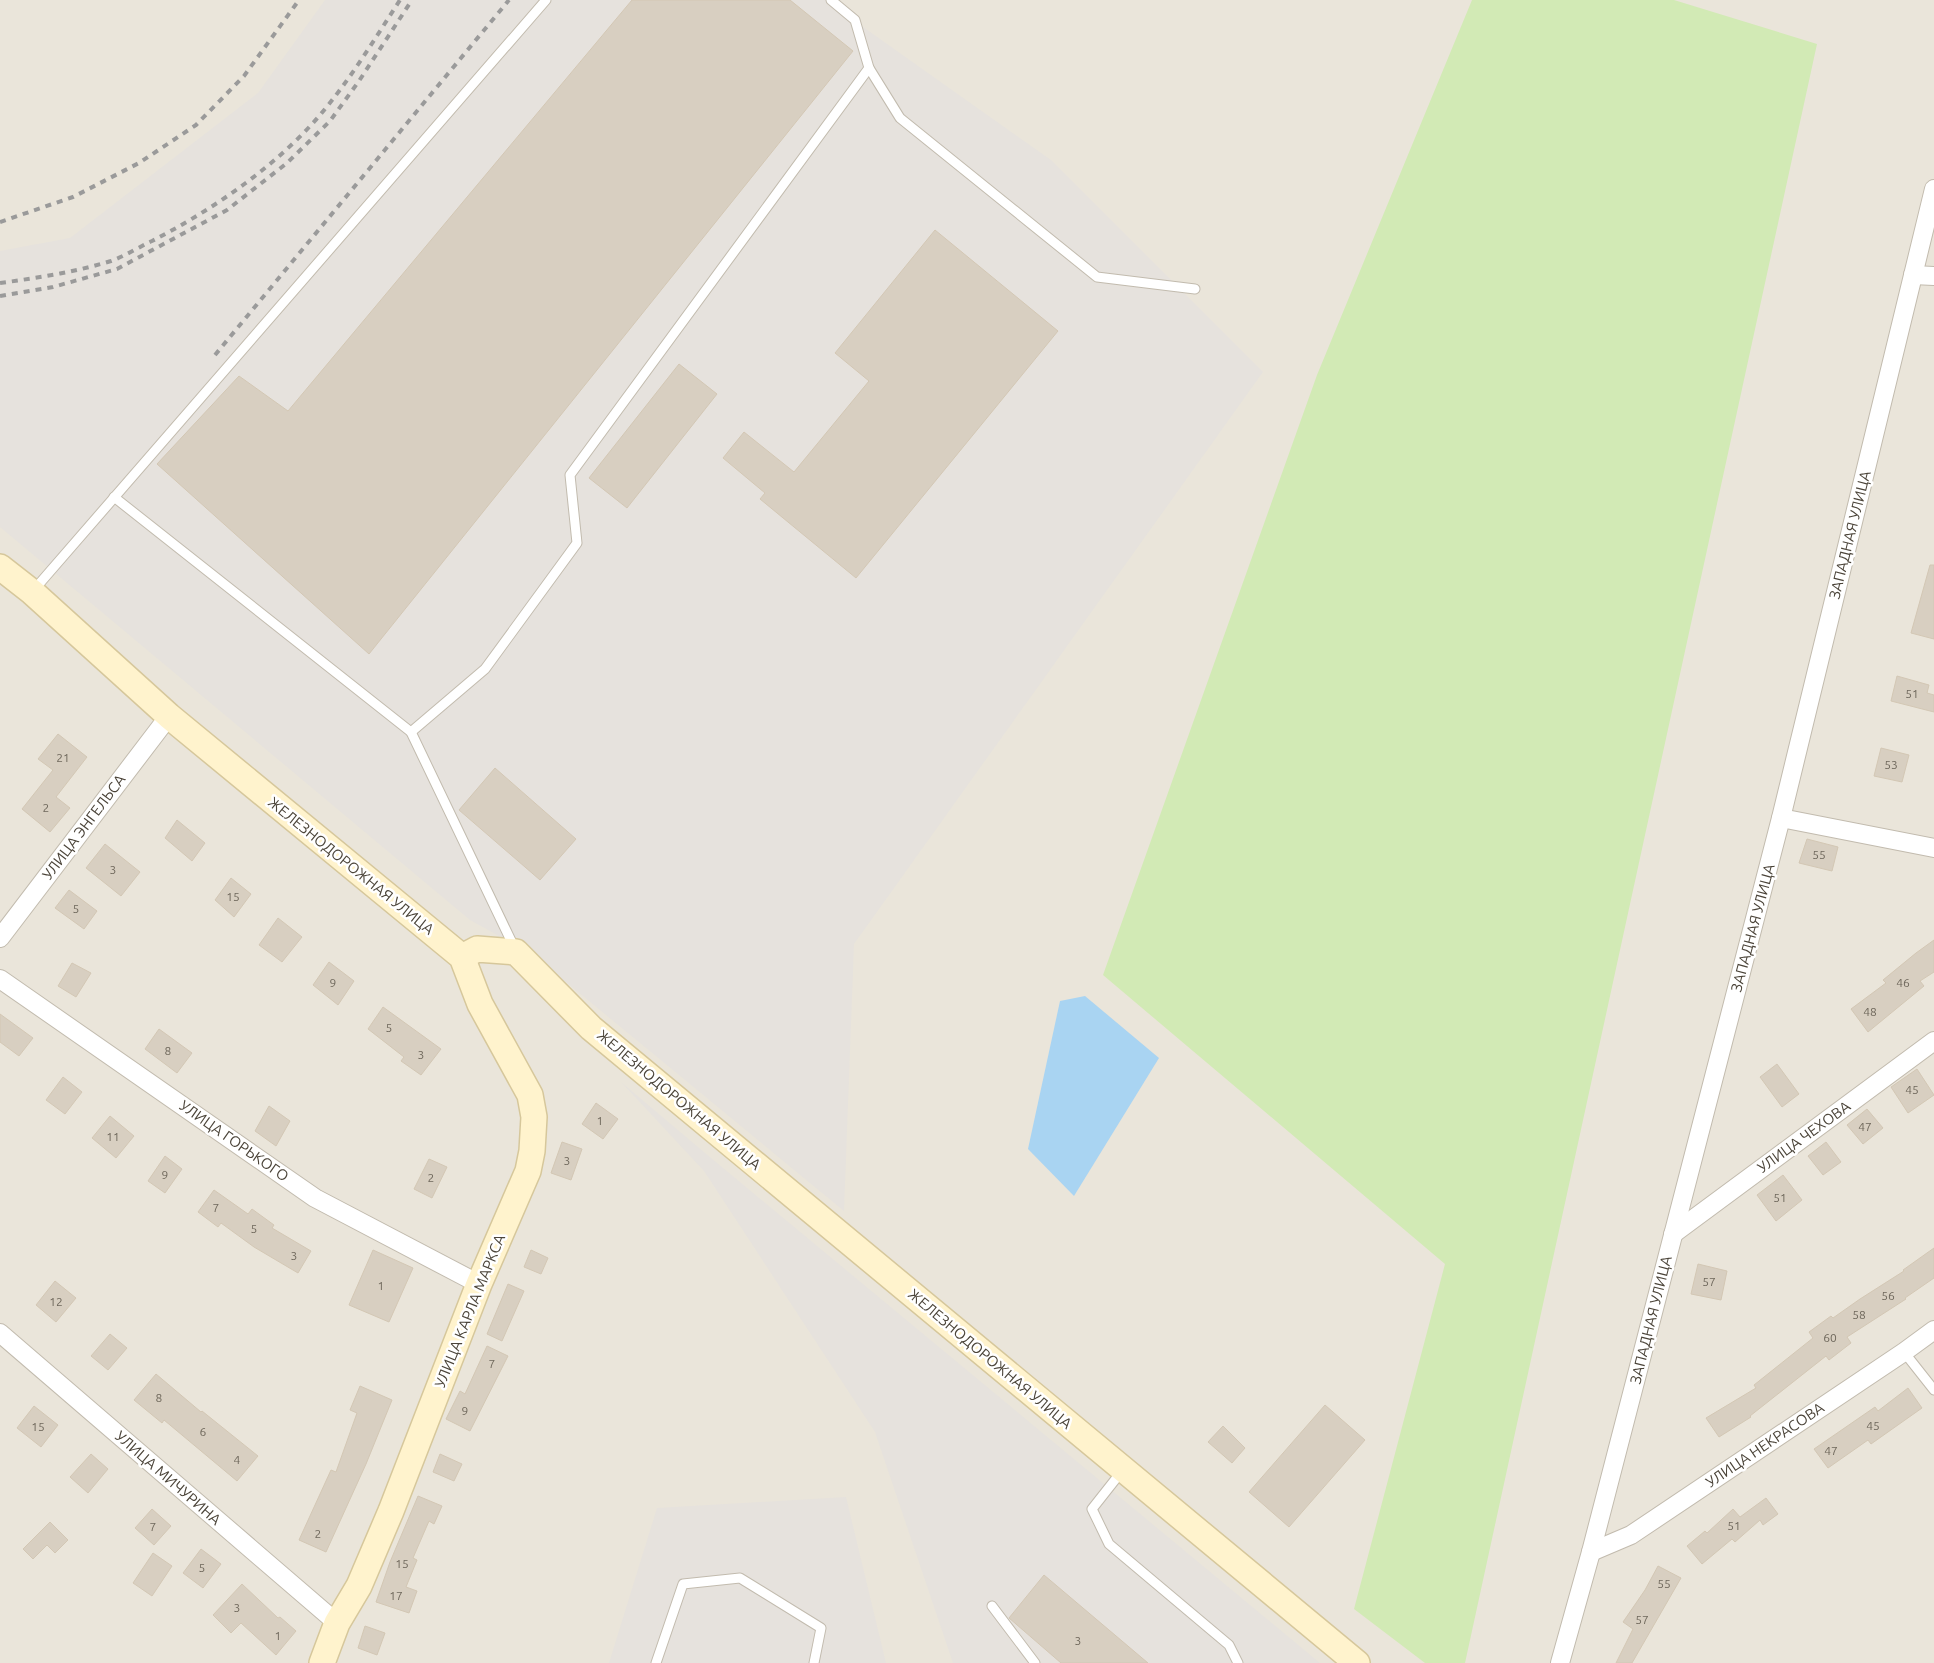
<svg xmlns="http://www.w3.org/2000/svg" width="1934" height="1663" font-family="Ubuntu,sans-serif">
	<rect width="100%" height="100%" fill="#f6f3ec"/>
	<rect fill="#eae5da" x="0" y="0" width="1934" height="1663"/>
	<g fill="#e6e2dd">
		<path d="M325,0H825L1051,160L1263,372L854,944L844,1211L532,954L470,920L0,527V251L70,238L258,93Z"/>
		<path d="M621,1082L711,1158L1320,1663H953L875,1432L704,1171Z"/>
		<path d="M846,1497L886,1663H609L657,1508Z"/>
	</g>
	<path fill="#d2eab5" d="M1472,0H1674L1817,44L1465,1663H1425L1354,1609L1445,1264L1103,975L1317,375Z"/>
	<path fill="#a9d4f2" d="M1085,996L1159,1058L1074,1196L1028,1149L1060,1001Z"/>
	<g fill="#d8cfc1" stroke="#d3c7b4">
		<path d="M632,0H790L853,51L369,654L157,464L239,376L288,411Z"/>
		<path d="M935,230L1058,331L856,578L760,499L765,493L723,458L744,432L794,472L869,381L835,353Z"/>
		<path d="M679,364L717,394L627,508L589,478Z"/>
		<path d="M1930,565H1934V639L1911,633Z"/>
		<path d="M1897,676L1929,685L1927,693L1934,695V712L1891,701Z"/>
		<path d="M58,734L87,757L56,797L70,808L50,832L22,809L53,770L38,759Z"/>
		<path d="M1881,748L1909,755L1902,782L1874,776Z"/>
		<path d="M495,768L576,839L540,880L459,810Z"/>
		<path d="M177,820L205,843L192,861L165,838Z"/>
		<path d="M1807,839L1838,847L1832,871L1799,863Z"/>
		<path d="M105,844L140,872L121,896L86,868Z"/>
		<path d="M231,878L251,894L234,917L215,900Z"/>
		<path d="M69,890L97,911L84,929L55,908Z"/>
		<path d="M278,918L302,937L282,962L259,945Z"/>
		<path d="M1934,940V972L1920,981L1924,986L1868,1032L1851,1009L1886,983L1883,980L1916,953Z"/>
		<path d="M329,962L354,981L338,1005L313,985Z"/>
		<path d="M72,963L91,973L76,997L58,986Z"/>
		<path d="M383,1007L441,1049L421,1075L401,1061L404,1057L368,1029Z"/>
		<path d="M0,1014L33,1038L19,1056L0,1042Z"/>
		<path d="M159,1029L192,1053L177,1073L145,1049Z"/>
		<path d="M1777,1064L1799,1094L1782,1107L1760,1077Z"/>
		<path d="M1917,1069L1934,1095L1908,1113L1891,1087Z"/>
		<path d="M63,1077L82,1092L65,1114L46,1100Z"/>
		<path d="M596,1103L618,1119L603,1139L582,1124Z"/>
		<path d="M269,1106L290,1121L276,1146L255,1131Z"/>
		<path d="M1867,1109L1883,1128L1863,1144L1847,1125Z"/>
		<path d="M110,1116L134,1136L116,1158L92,1138Z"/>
		<path d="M562,1142L582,1149L571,1180L551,1173Z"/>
		<path d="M1826,1142L1841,1162L1823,1175L1808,1156Z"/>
		<path d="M165,1156L182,1169L165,1193L148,1181Z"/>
		<path d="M429,1159L447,1167L432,1198L414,1189Z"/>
		<path d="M1783,1175L1802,1200L1776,1221L1757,1195Z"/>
		<path d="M214,1190L248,1214L252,1209L274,1225L272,1228L311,1251L298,1273L254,1247L221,1223L218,1227L198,1212Z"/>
		<path d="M1934,1248V1278L1905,1298L1906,1299L1847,1337L1851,1343L1829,1360L1826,1356L1750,1416L1751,1417L1719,1437L1706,1418L1756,1388L1754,1385L1813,1338L1809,1332L1831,1316L1833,1318L1860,1299L1904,1271L1903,1270Z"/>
		<path d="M373,1250L413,1268L389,1322L349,1305Z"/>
		<path d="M531,1250L548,1258L541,1274L524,1267Z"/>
		<path d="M1698,1264L1727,1271L1721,1300L1691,1294Z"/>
		<path d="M55,1281L76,1298L56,1322L36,1305Z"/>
		<path d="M508,1284L524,1291L502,1341L487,1334Z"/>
		<path d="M110,1334L127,1348L108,1370L91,1356Z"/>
		<path d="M487,1346L508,1356L470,1431L446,1419L460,1391L465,1394Z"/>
		<path d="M156,1374L201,1412L202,1411L258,1456L237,1481L164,1420L162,1423L134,1400Z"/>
		<path d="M360,1386L392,1400L366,1464L326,1552L299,1540L331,1470L336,1472L357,1413L350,1410Z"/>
		<path d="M1908,1388L1922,1408L1871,1444L1868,1440L1828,1468L1814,1449L1875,1407L1878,1411Z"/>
		<path d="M1325,1405L1365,1440L1289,1527L1249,1492Z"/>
		<path d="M34,1406L58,1425L41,1447L17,1428Z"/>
		<path d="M1223,1426L1245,1448L1232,1463L1208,1442Z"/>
		<path d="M91,1454L108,1469L88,1493L70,1477Z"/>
		<path d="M440,1454L462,1464L454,1481L433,1472Z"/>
		<path d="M418,1496L442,1506L434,1524L429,1521L413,1558L417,1560L406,1587L417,1591L409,1613L376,1602L390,1562Z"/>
		<path d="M1766,1498L1778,1514L1763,1525L1760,1520L1735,1542L1732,1539L1702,1564L1687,1546L1705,1531L1707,1533L1733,1509L1740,1517Z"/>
		<path d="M152,1509L171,1526L154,1545L135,1528Z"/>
		<path d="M50,1522L68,1540L55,1553L47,1545L33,1559L23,1549Z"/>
		<path d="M201,1549L221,1564L203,1588L183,1573Z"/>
		<path d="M153,1553L172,1566L152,1596L133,1583Z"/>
		<path d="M1658,1566L1681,1578L1632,1663H1616L1633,1629L1623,1622L1645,1590Z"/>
		<path d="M1044,1575L1148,1663H1061L1009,1618Z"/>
		<path d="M242,1584L278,1618L280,1617L296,1631L276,1655L241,1623L231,1633L213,1615Z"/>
		<path d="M365,1626L385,1633L377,1655L358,1648Z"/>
	</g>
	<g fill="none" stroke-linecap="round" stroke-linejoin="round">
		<defs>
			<g id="lane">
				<path d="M869,68L900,118L1097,277L1195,289"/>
				<path d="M114,497L411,732L515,949"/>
				<path d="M33,591L546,0"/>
				<path d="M411,732L485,669L577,543L570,475L869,68L855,20L831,0"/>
				<path d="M1904,1352L1934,1390"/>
				<path d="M1122,1471L1092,1509L1109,1544L1229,1645L1238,1663"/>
				<path d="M992,1606L1035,1663"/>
				<path d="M656,1663L683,1584L740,1578L821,1628L814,1663"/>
			</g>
			<g id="street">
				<path d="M1913,275L1934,276"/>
				<path d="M1781,818L1934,848"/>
				<path d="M0,938L169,716"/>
				<path d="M0,979L315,1198L479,1284"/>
				<path d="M1673,1234L1934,1041"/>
				<path d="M0,1333L337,1623"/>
				<path d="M1591,1552L1631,1535L1904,1352L1934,1330"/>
				<path d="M1560,1663L1591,1552L1781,818L1934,189"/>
			</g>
			<g id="secondary">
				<path d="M0,567L32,592L169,716L462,957L480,1004L530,1095L534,1117L532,1151L528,1171L479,1284L391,1511L359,1586L337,1623L322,1663"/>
				<path d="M462,957L477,949L516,952L591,1028L1357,1663"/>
			</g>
		</defs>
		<use href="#lane" stroke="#c2bbae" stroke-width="11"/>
		<use href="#street" stroke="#c2bbae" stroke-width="20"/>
		<use href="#secondary" stroke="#d6c79b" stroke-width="28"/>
		<use href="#lane" stroke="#fff" stroke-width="9"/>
		<use href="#street" stroke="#fff" stroke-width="18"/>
		<use href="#secondary" stroke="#fff3cd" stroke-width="25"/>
		<g stroke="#9a9a9a" stroke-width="4" stroke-dasharray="6 6" stroke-linecap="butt">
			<path d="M0,222L73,197L139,163L196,125L244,76L299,0"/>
			<path d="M0,283C37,278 75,272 111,261C125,256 139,247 152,241C214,209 280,164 325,109C353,75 376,37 400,0"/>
			<path d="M0,296L53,287L117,269L227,210L287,163L330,121L359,81L412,0"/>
			<path d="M215,355L509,0"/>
		</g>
	</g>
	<g text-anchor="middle" stroke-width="5" stroke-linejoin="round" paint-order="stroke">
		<g font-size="12" fill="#6e675b">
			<text x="1912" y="698">51</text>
			<text x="63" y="762">21</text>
			<text x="1891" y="769">53</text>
			<text x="46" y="812">2</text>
			<text x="1819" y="859">55</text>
			<text x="113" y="874">3</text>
			<text x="233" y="901">15</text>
			<text x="76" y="913">5</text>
			<text x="333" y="987">9</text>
			<text x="1903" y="987">46</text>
			<text x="1870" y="1016">48</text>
			<text x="389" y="1032">5</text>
			<text x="168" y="1055">8</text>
			<text x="421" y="1059">3</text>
			<text x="1912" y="1094">45</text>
			<text x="600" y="1125">1</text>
			<text x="1865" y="1131">47</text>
			<text x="113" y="1141">11</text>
			<text x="567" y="1165">3</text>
			<text x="165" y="1179">9</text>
			<text x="431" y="1182">2</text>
			<text x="1780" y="1202">51</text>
			<text x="216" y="1212">7</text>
			<text x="254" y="1233">5</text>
			<text x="294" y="1260">3</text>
			<text x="1709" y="1286">57</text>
			<text x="381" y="1290">1</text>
			<text x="1888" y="1300">56</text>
			<text x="56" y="1306">12</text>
			<text x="1859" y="1319">58</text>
			<text x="1830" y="1342">60</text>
			<text x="492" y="1368">7</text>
			<text x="159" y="1402">8</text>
			<text x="465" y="1415">9</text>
			<text x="1873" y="1430">45</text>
			<text x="38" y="1431">15</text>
			<text x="203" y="1436">6</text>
			<text x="1831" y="1455">47</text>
			<text x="237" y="1464">4</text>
			<text x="1734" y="1530">51</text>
			<text x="153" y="1531">7</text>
			<text x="318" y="1538">2</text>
			<text x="402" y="1568">15</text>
			<text x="202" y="1572">5</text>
			<text x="1664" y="1588">55</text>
			<text x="396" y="1600">17</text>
			<text x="237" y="1612">3</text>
			<text x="1642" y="1624">57</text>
			<text x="278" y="1640">1</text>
			<text x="1078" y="1645">3</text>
		</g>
		<g font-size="15" fill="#4b4439" stroke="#fff">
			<text transform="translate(1850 535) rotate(-76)" y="5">ЗАПАДНАЯ УЛИЦА</text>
			<text transform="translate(84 827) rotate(-53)" y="5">УЛИЦА ЭНГЕЛЬСА</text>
			<text transform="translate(351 866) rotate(39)" y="5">ЖЕЛЕЗНОДОРОЖНАЯ УЛИЦА</text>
			<text transform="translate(1753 928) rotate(-75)" y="5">ЗАПАДНАЯ УЛИЦА</text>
			<text transform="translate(679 1100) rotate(40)" y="5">ЖЕЛЕЗНОДОРОЖНАЯ УЛИЦА</text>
			<text transform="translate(1804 1137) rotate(-36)" y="5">УЛИЦА ЧЕХОВА</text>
			<text transform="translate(234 1141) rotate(35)" y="5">УЛИЦА ГОРЬКОГО</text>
			<text transform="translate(470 1311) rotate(-68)" y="5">УЛИЦА КАРЛА МАРКСА</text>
			<text transform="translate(1651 1320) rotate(-76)" y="5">ЗАПАДНАЯ УЛИЦА</text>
			<text transform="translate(990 1359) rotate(40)" y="5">ЖЕЛЕЗНОДОРОЖНАЯ УЛИЦА</text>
			<text transform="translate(1765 1445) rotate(-34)" y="5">УЛИЦА НЕКРАСОВА</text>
			<text transform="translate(168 1478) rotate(41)" y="5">УЛИЦА МИЧУРИНА</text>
		</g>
	</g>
</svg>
